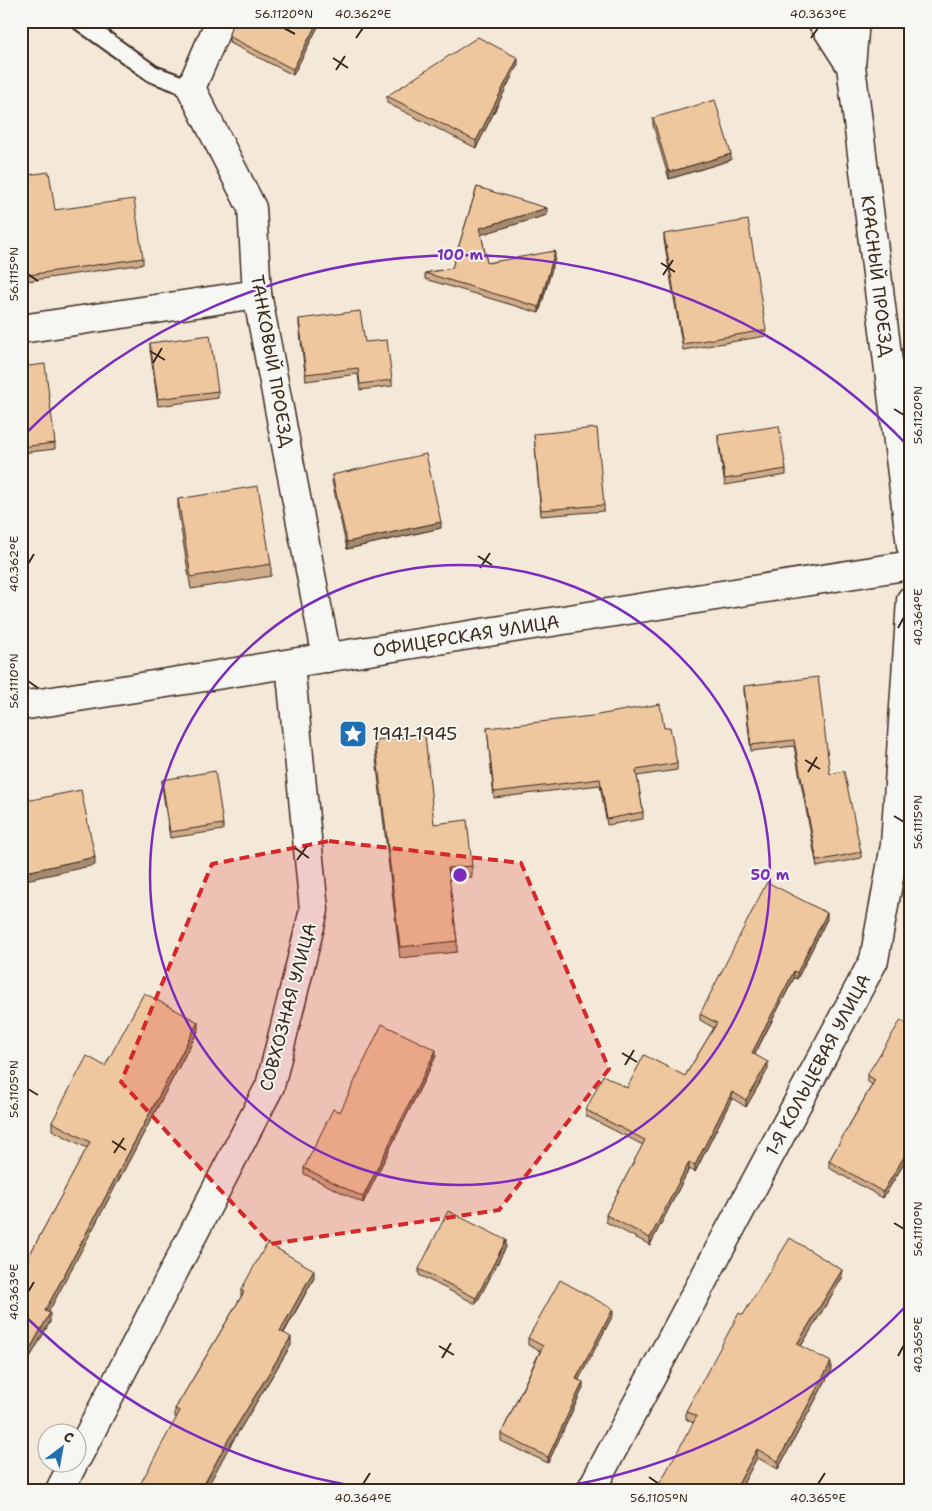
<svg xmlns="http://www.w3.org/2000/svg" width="932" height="1511" font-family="'Shantell Sans',sans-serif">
	<rect width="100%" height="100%" fill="#f4e8d9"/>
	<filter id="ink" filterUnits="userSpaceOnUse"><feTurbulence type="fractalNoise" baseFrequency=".02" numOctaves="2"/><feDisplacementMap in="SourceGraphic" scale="10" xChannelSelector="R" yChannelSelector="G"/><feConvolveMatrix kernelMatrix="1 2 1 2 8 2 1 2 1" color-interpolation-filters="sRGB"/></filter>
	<g filter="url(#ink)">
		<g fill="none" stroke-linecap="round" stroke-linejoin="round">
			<defs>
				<path id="lane" d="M79,21L153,74L191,88"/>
				<g id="street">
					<path d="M220,21L191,88L252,208L257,294L327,658"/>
					<path d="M822,21L851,66"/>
					<path d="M855,21L851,66L911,546"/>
					<path d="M21,329L257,294"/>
					<path d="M21,706L911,565"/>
					<path d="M78,1456L270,1086L314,910L290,664"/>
					<path d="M60,1490L73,1464"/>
					<path d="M591,1490L874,960L895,845L911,600"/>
				</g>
			</defs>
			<use href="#lane" stroke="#3b2a1e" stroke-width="20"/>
			<use href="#street" stroke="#3b2a1e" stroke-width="31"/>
			<use href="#lane" stroke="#f6f6f2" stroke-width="16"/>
			<use href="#street" stroke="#f6f6f2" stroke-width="28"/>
		</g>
		<g fill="#ceab89" stroke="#3b2a1e">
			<path d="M233,21H321L293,75L230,43L229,40V34Z"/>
			<path d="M518,64L476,148L387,103V96Z"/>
			<path d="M653,118L731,160L669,179L653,125Z"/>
			<path d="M21,176L55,210L143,258V264L21,282Z"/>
			<path d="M477,187L547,215L481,234L487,263L555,258L539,313L425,279V273L452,268Z"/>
			<path d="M664,234L766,330V336L683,350L664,240Z"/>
			<path d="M299,319L365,342L392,380V386L360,390L358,374L306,381L299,325Z"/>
			<path d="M150,343L218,391V398L158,406L150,349Z"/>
			<path d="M21,367L55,443V449L21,453Z"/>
			<path d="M534,434L604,505V511L541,516Z"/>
			<path d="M718,435L786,469V475L725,485L718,441Z"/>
			<path d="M332,475L441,528L347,549L332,481Z"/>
			<path d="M178,499L271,564V576L191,589L178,511Z"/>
			<path d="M744,686L830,774L861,852V858L817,867L794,746L751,751L744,692Z"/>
			<path d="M487,728H664L677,763V770L637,776L643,812V819L607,825L600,785L494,798Z"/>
			<path d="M375,740L434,824L472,866V877L449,879L457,941V952L400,958L375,751Z"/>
			<path d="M162,780L223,824V830L170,838L162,786Z"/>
			<path d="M827,919L797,979L794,978L755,1054L768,1069L746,1107L732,1098L695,1172L689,1169L650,1245L606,1222V1215L643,1145L586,1116V1110L627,1088L685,1076L714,1028L700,1020V1014Z"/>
			<path d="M911,1027V1152L883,1198L829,1168V1161L872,1085L867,1081V1075Z"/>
			<path d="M198,1031L48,1312L50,1322L21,1373V1271L87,1148L52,1130V1122L105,1066Z"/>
			<path d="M436,1056L363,1203L304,1174V1168L340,1112Z"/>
			<path d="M506,1247L476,1304L419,1275V1269Z"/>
			<path d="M314,1278L284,1333L291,1345L228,1449L175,1417V1409L241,1297V1290Z"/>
			<path d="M842,1278L801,1346L831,1371L778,1469L686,1419V1411L743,1315Z"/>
			<path d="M613,1315L578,1380L583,1388L548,1463L501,1441V1434L540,1351L528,1345V1338Z"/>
		</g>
		<g fill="#a78b6f" stroke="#3b2a1e">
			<path d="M318,21H321L293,75V69Z"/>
			<path d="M616,21H621L616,25Z"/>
			<path d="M518,58V64L476,148V141Z"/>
			<path d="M731,154V160L669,179V172Z"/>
			<path d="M547,208V215L480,235V228Z"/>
			<path d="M555,251V258L539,313V307Z"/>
			<path d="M441,522V528L347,549V542Z"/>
			<path d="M95,857V865L21,881V873Z"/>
			<path d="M827,913V919L797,979V973Z"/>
			<path d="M794,971V978L752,1059V1053Z"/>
			<path d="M198,1022V1031L45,1319V1311Z"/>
			<path d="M436,1050V1056L363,1203V1197Z"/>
			<path d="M768,1062V1069L746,1107V1100Z"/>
			<path d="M732,1092V1098L695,1172V1165Z"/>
			<path d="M911,1145V1152L883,1198V1192Z"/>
			<path d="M689,1162V1169L650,1245V1238Z"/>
			<path d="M506,1240V1247L476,1304V1298Z"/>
			<path d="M314,1270V1278L280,1339V1331Z"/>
			<path d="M842,1270V1278L797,1353V1344Z"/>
			<path d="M613,1309V1315L576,1385V1379Z"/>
			<path d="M50,1313V1322L21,1373V1365Z"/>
			<path d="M291,1337V1345L228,1449L206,1490H201L228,1440Z"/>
			<path d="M831,1362V1371L778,1469V1461Z"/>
			<path d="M583,1382V1388L548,1463V1457Z"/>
			<path d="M757,1449V1458L740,1490H735Z"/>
		</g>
		<g fill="#efc79f" stroke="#3b2a1e">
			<path d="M233,21H318L293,69L230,37L229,34Z"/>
			<path d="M478,37L518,58L476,141L387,96Z"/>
			<path d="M715,100L731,154L669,172L653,118Z"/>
			<path d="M49,172L55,210L134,199L143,258L21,276V176Z"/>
			<path d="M477,187L547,208L480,228L487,263L555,251L539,307L425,273L452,268Z"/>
			<path d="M748,220L766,330L683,344L664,234Z"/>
			<path d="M360,311L365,342L387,340L392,380L360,384L358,368L306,374L299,319Z"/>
			<path d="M210,335L218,391L158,399L150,343Z"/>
			<path d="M45,364L55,443L21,447V367Z"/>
			<path d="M779,426L786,469L725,479L718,435Z"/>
			<path d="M597,428L604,505L541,510L534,434Z"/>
			<path d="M426,454L441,522L347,542L332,475Z"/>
			<path d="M258,486L271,564L191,577L178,499Z"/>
			<path d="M818,677L830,774L844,771L861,852L817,861L794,740L751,745L744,686Z"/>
			<path d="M660,704L664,728L670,727L677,763L636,770L643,812L607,819L600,779L494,792L487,728L592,716Z"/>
			<path d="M425,735L434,824L467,820L472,866L448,868L457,941L400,947L375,740Z"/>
			<path d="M215,771L223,824L170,832L162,780Z"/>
			<path d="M81,790L95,857L21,873V802Z"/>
			<path d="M767,882L827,913L797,973L794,971L752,1053L768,1062L746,1100L732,1092L695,1165L689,1162L650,1238L606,1215L645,1140L586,1110L603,1075L627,1088L644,1055L685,1076L717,1023L700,1014Z"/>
			<path d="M144,993L198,1022L45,1311L50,1313L21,1365V1271L90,1142L52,1122L87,1056L105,1066Z"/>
			<path d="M901,1020L911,1027V1145L883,1192L829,1161L875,1080L867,1075Z"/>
			<path d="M382,1024L436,1050L363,1197L304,1168L333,1109L340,1112Z"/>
			<path d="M448,1211L506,1240L476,1298L419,1269Z"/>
			<path d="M790,1238L842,1270L797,1344L831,1362L778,1461L757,1449L735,1490H656L697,1416L686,1411L739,1313L743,1315Z"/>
			<path d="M267,1243L314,1270L280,1331L291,1337L228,1440L201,1490H137L180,1411L175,1409L244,1292L241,1290Z"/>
			<path d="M560,1280L613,1309L576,1379L583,1382L548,1457L501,1434L543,1346L528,1338Z"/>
			<path d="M469,1485L477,1490H467Z"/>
		</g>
	</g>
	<path fill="#d62828" fill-opacity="0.2" stroke="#d62828" stroke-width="4" stroke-dasharray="10 6" stroke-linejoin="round" d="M329,841L521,863L609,1069L499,1210L270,1244L121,1082L212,864Z"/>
	<path fill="none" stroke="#3b2a1e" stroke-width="2" d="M284,28L295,34M356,38L363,28M811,38L818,28M333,58L348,68M336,70L345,56M661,263L675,272M28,274L38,281M663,275L673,260M150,351L165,360M153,363L162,348M894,409L904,415M478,556L492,565M28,564L34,554M480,568L490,553M898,628L904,617M28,681L38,688M805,760L820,769M808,772L817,757M894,816L904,822M295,848L309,858M297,860L307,846M622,1053L637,1062M625,1065L634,1050M28,1089L38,1095M112,1141L126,1150M114,1153L124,1138M894,1223L904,1229M28,1292L34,1282M439,1346L454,1355M898,1356L904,1345M442,1358L451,1343M649,1477L659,1484M363,1484L370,1473M818,1484L825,1473"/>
	<g fill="none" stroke="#7b2cbf" stroke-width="2.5">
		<circle cx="460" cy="875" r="310"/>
		<path d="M910 1302A620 620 0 0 1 541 1490M379 1490A620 620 0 0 1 22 1313M22 437A620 620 0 0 1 910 448"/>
	</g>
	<defs>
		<symbol id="sight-square" viewBox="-11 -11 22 22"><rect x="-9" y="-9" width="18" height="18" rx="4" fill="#1f6fb2" stroke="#f6f6f2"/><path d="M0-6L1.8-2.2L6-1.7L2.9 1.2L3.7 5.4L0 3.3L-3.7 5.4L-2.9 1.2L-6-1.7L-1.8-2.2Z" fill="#fff"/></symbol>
	</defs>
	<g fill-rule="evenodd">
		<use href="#sight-square" x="337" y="718" width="32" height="32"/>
	</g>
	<g text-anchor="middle" stroke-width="4" stroke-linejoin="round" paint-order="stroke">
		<g font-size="18" fill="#3b2a1e" stroke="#f6f6f2">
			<text transform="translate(877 276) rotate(83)" y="6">КРАСНЫЙ ПРОЕЗД</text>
			<text transform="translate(272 361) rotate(80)" y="6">ТАНКОВЫЙ ПРОЕЗД</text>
			<text transform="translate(466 636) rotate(-9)" y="6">ОФИЦЕРСКАЯ УЛИЦА</text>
			<text transform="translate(288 1007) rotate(-75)" y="6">СОВХОЗНАЯ УЛИЦА</text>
			<text transform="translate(818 1065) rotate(-62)" y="6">1-Я КОЛЬЦЕВАЯ УЛИЦА</text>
		</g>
		<g font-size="18" fill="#3b2a1e" stroke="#f6f6f2" text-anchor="start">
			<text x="372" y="740">1941-1945</text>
		</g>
	</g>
	<circle cx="460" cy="875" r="8" fill="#7b2cbf" stroke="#f6f6f2" stroke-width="2.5"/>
	<g font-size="15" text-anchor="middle" font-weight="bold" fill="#7b2cbf" stroke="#f6f6f2" stroke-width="4" stroke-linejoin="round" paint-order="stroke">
		<text x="460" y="260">100 m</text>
		<text x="770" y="880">50 m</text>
	</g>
	<rect width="932" height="1511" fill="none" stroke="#f6f6f2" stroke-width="55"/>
	<g transform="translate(62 1448) rotate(32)"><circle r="24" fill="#f6f6f2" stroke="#aba49d"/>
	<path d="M0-4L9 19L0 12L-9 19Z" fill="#1f6fb2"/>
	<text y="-8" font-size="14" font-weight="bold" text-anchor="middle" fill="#3b2a1e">С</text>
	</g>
	<rect x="28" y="28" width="876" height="1456" fill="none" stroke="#3b2a1e" stroke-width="2"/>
	<g font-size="12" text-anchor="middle" fill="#3b2a1e">
		<text x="284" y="18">56.1120°N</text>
		<text x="363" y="18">40.362°E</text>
		<text x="818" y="18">40.363°E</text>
		<text transform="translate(14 274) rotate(-90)" y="4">56.1115°N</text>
		<text transform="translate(918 415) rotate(-90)" y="4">56.1120°N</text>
		<text transform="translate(14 564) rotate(-90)" y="4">40.362°E</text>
		<text transform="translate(918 617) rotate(-90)" y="4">40.364°E</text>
		<text transform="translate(14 681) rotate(-90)" y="4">56.1110°N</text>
		<text transform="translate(918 822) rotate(-90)" y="4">56.1115°N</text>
		<text transform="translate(14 1089) rotate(-90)" y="4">56.1105°N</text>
		<text transform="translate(918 1229) rotate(-90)" y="4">56.1110°N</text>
		<text transform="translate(14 1292) rotate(-90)" y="4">40.363°E</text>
		<text transform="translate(918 1345) rotate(-90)" y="4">40.365°E</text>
		<text x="363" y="1502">40.364°E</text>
		<text x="659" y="1502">56.1105°N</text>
		<text x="818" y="1502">40.365°E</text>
	</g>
</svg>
